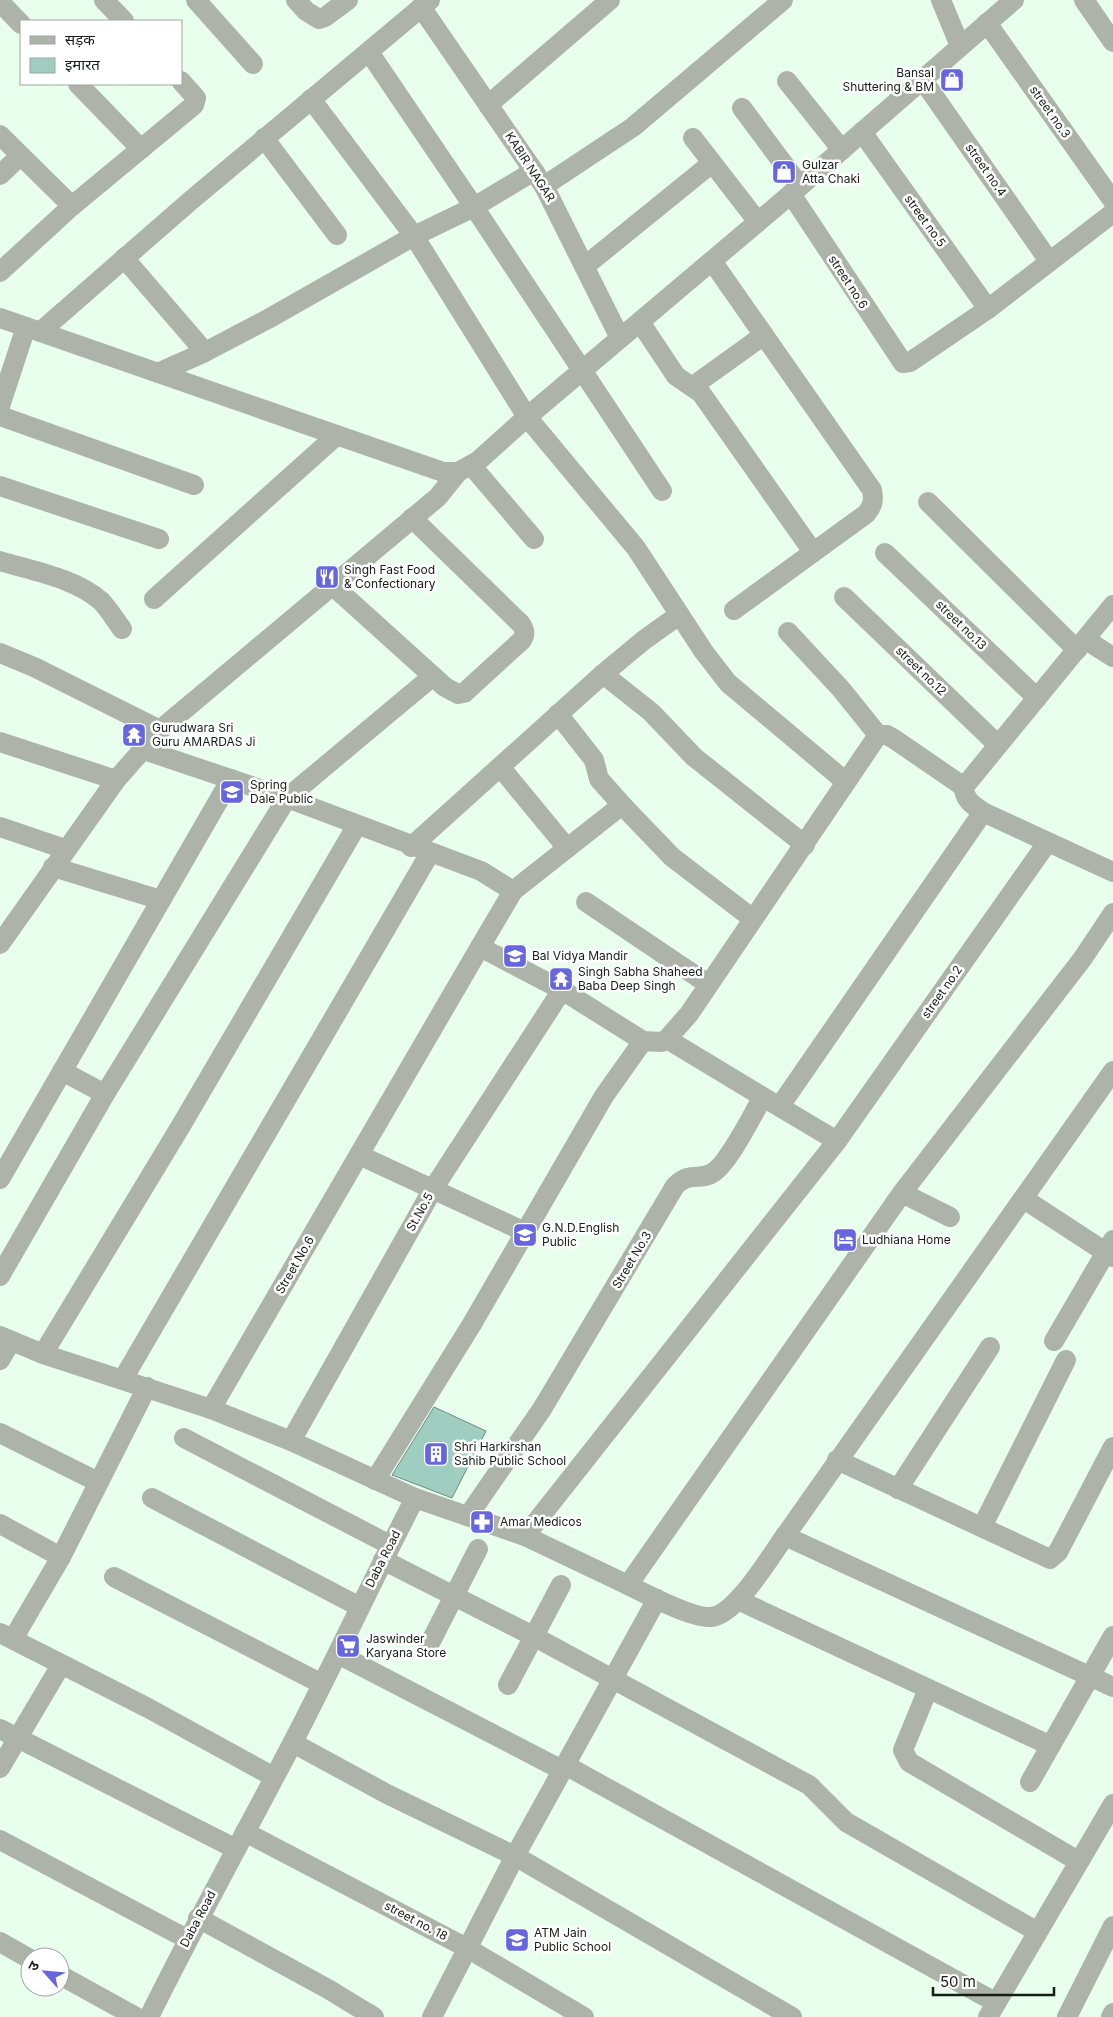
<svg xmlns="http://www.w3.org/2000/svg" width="1113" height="2017" font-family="Inter,'Noto Sans Devanagari',sans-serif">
	<rect width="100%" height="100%" fill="#e8ffed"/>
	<path fill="#9fcec1" stroke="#6f8b84" d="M434,1407L486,1431L452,1498L392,1475Z"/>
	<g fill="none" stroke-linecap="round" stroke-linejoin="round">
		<g stroke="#aeb3a9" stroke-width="20">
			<path d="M104,0L124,21"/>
			<path d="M196,0L253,64"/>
			<path d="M296,0L306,11L319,19L325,17L348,0"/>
			<path d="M941,0L960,46"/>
			<path d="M1084,0L1113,42"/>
			<path d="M0,2L21,24"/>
			<path d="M421,7L544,186L620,338"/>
			<path d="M987,23L1113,201"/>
			<path d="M369,52L474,207L662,491"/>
			<path d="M922,79L1049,261"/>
			<path d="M787,81L842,150"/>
			<path d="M78,84L141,149"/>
			<path d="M311,99L414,236L527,417L636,548L704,652L728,683L846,782"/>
			<path d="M488,105L610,0"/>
			<path d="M742,108L800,186"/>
			<path d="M862,132L988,309"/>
			<path d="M0,135L72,206"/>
			<path d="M264,138L337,235"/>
			<path d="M693,138L758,222"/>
			<path d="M0,175L20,156"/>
			<path d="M544,186L633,127L783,0"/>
			<path d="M791,194L903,363L910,362L988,309L1113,213"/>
			<path d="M124,258L205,352"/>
			<path d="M712,261L872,490C874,500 873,506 866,514L734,610"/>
			<path d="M585,266L712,163"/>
			<path d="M0,272L72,206L194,105L196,98L181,81"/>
			<path d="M0,318L443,472H458L478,461L527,417L791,194L1014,0"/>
			<path d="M640,322L676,376L701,393L813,552"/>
			<path d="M40,332L189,202L430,0"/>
			<path d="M158,373L205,352L268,319L414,236L474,207L534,171"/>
			<path d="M693,386L764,335"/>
			<path d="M0,406L26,327"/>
			<path d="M0,416L194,485"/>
			<path d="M471,465L534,539"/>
			<path d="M0,486L159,539"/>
			<path d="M928,502L1077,650"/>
			<path d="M885,553L1037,698"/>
			<path d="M0,561C33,571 75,578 101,601C109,609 115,620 122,629"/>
			<path d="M332,585L445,687L458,694L464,693L522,640C526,634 525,630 521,624L412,518"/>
			<path d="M844,597L998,745"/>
			<path d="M154,599L337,435"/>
			<path d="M1113,605L964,787C964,800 973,805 983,812L1113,872"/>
			<path d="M788,632L841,689L878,735"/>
			<path d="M1086,640L1113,657"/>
			<path d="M0,653L34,667L160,730"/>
			<path d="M603,674L644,640L679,615"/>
			<path d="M558,714L594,760L599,779L622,805L672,857L753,919"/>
			<path d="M0,742L116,780"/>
			<path d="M141,749L287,798L481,871L513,891L480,947"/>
			<path d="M501,768L567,848"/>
			<path d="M0,827L65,849"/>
			<path d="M411,847L603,674L651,712L694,757L805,845"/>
			<path d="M53,867L161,900"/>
			<path d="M513,891L622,805"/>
			<path d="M586,902L708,984"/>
			<path d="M1113,913L1083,958L902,1193L628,1585C646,1594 691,1618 710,1617C735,1617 771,1555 785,1536L1113,1071"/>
			<path d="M0,944L116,780L160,730L438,497L458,472"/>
			<path d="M667,1039L763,1097"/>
			<path d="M62,1071L105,1094"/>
			<path d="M780,1106L983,812"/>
			<path d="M359,1155L525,1232"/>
			<path d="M0,1179L231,779"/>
			<path d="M902,1193L950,1217"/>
			<path d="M1024,1199L1113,1257"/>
			<path d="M0,1276L105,1094L287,798L433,676"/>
			<path d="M0,1336L43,1354L211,1409L291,1441L415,1498L525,1536L837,1141L1047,843"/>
			<path d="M1054,1341L1113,1240"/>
			<path d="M43,1354L182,1124L357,825"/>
			<path d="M0,1360L11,1341"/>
			<path d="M123,1379L430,853"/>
			<path d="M211,1409L480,947L562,990L643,1041"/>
			<path d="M0,1433L98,1482"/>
			<path d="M184,1438L390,1545"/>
			<path d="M291,1441L433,1189L562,990"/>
			<path d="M837,1460L1050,1559L1058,1552L1113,1447"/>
			<path d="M375,1480L472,1324L604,1096L643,1041L662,1042L667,1039L689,1014L878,735H887L894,739L964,787"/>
			<path d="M898,1489L990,1347"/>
			<path d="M152,1498L360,1607"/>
			<path d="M468,1516L542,1409L675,1186C691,1170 700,1182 714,1172C730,1161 752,1115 763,1097L837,1141"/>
			<path d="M0,1524L61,1557"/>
			<path d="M982,1527L1066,1360"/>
			<path d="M525,1536L628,1585"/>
			<path d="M785,1536L1113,1687"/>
			<path d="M383,1560L533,1636L809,1785L846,1822L1036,1931"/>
			<path d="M114,1577L322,1684"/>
			<path d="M738,1600L1049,1745"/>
			<path d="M0,1633L148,1708L274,1777"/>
			<path d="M13,1639L61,1557L147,1387"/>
			<path d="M428,1647L478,1549"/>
			<path d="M338,1654L562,1770"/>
			<path d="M508,1685L561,1585"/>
			<path d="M928,1689L903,1750L909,1762L1078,1861"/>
			<path d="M0,1729L236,1849"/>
			<path d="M293,1743L387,1794L515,1856L657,1599"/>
			<path d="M565,1765L995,2002"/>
			<path d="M0,1768L61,1665"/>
			<path d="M1030,1782L1113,1636"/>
			<path d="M245,1832L467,1948L584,2017"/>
			<path d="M0,1840L187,1939"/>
			<path d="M198,1918L328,1989L374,2017"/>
			<path d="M0,1942L30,1959"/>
			<path d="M60,1975L136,2017"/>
			<path d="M149,2017C195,1924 245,1834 293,1742C335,1661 373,1579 415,1498"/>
			<path d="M432,2017L515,1856L792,2017"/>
			<path d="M988,2017L1113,1804"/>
			<path d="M1067,2017L1113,1926"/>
			<path d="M1111,2017L1113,2013"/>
		</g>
	</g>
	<defs>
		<symbol id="shop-square" viewBox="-11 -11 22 22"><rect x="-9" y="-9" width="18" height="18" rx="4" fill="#6666df" stroke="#fff"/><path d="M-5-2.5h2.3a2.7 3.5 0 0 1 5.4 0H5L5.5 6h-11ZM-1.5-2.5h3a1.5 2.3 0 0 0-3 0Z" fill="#fff"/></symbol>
		<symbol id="restaurant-square" viewBox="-11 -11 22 22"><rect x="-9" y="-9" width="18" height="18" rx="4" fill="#6666df" stroke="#fff"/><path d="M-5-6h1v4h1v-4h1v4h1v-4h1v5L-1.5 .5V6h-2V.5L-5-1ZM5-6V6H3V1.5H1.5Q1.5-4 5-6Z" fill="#fff"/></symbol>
		<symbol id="temple-square" viewBox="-11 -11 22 22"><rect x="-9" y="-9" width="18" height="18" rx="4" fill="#6666df" stroke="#fff"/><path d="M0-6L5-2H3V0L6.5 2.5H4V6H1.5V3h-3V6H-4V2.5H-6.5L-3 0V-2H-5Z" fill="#fff"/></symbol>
		<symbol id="school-square" viewBox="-11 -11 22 22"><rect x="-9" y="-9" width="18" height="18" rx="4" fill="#6666df" stroke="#fff"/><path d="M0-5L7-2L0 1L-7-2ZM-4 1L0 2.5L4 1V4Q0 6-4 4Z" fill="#fff"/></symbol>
		<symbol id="hotel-square" viewBox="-11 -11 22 22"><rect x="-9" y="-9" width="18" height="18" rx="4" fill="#6666df" stroke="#fff"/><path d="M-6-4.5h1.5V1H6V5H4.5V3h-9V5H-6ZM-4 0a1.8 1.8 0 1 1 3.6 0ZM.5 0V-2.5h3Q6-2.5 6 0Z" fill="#fff"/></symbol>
		<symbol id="building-square" viewBox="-11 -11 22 22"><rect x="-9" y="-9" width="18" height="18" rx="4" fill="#6666df" stroke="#fff"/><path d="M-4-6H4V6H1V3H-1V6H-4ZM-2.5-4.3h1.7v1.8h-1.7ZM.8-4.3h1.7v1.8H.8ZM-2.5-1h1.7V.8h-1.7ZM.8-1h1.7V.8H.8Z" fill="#fff"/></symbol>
		<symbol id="pharmacy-square" viewBox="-11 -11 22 22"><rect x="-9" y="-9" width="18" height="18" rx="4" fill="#6666df" stroke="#fff"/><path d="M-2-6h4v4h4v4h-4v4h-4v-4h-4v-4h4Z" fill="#fff"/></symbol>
		<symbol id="supermarket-square" viewBox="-11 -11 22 22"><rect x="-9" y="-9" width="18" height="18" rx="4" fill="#6666df" stroke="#fff"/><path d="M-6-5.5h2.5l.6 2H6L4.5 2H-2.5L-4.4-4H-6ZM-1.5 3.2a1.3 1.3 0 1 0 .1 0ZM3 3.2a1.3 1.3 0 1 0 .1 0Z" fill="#fff"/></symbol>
	</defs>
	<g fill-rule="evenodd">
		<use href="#shop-square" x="938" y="66" width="28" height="28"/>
		<use href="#shop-square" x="770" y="158" width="28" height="28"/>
		<use href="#restaurant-square" x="313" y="563" width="28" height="28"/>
		<use href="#temple-square" x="120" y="721" width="28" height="28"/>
		<use href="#school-square" x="218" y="778" width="28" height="28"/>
		<use href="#school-square" x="501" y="942" width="28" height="28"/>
		<use href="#temple-square" x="547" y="965" width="28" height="28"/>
		<use href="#school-square" x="511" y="1221" width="28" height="28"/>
		<use href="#hotel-square" x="831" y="1226" width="28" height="28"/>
		<use href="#building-square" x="422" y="1440" width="28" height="28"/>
		<use href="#pharmacy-square" x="468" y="1508" width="28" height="28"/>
		<use href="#supermarket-square" x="334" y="1632" width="28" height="28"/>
		<use href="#school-square" x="503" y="1926" width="28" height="28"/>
	</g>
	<g text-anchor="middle" stroke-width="5" stroke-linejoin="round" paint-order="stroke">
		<g font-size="12" fill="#151d17" stroke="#fff" text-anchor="start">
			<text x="934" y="77" text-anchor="end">Bansal<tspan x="934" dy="14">Shuttering &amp; BM</tspan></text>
			<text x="802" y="169">Gulzar<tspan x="802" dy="14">Atta Chaki</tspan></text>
			<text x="344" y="574">Singh Fast Food<tspan x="344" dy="14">&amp; Confectionary</tspan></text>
			<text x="152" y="732">Gurudwara Sri<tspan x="152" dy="14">Guru AMARDAS Ji</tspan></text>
			<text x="250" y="789">Spring<tspan x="250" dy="14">Dale Public</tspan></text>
			<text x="532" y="960">Bal Vidya Mandir</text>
			<text x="578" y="976">Singh Sabha Shaheed<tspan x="578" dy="14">Baba Deep Singh</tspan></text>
			<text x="542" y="1232">G.N.D.English<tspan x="542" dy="14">Public</tspan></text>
			<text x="862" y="1244">Ludhiana Home</text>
			<text x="454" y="1451">Shri Harkirshan<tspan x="454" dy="14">Sahib Public School</tspan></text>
			<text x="500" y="1526">Amar Medicos</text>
			<text x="366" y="1643">Jaswinder<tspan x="366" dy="14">Karyana Store</tspan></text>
			<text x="534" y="1937">ATM Jain<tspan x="534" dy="14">Public School</tspan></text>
		</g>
		<g font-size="12" fill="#151d17" stroke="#fff">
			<text transform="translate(1050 112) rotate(55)" y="4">street no.3</text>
			<text transform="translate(530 167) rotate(57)" y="4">KABIR NAGAR</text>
			<text transform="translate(986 170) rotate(55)" y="4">street no.4</text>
			<text transform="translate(925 221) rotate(54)" y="4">street no.5</text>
			<text transform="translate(848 282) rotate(57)" y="4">street no.6</text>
			<text transform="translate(961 625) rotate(44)" y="4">street no.13</text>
			<text transform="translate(921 671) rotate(44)" y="4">street no.12</text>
			<text transform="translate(942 992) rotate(-55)" y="4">street no.2</text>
			<text transform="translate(420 1212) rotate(-61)" y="4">St.No.5</text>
			<text transform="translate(632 1260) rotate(-59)" y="4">Street No.3</text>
			<text transform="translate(295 1265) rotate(-60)" y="4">Street No.6</text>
			<text transform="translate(383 1559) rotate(-63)" y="4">Daba Road</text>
			<text transform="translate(198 1919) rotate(-62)" y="4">Daba Road</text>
			<text transform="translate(416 1921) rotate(28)" y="4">street no. 18</text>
		</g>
	</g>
	<rect x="20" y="20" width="162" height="65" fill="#ffffff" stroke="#a1a5a2"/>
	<rect x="30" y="36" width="25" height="8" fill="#aeb3a9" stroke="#a1a5a2"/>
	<text x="65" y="45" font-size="15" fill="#151d17">सड़क</text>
	<rect x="30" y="58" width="25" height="15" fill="#9fcec1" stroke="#a1a5a2"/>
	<text x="65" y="70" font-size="15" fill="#151d17">इमारत</text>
	<g transform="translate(45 1972) rotate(297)"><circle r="24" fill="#ffffff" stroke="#a1a5a2"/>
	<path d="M0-4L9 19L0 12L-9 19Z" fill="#6666df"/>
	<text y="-8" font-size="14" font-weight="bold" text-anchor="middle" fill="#151d17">उ</text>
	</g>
	<path d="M933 1987v8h121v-8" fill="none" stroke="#151d17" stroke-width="2.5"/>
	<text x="940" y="1987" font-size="15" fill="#151d17" stroke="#ffffff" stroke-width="4" paint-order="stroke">50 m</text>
</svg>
